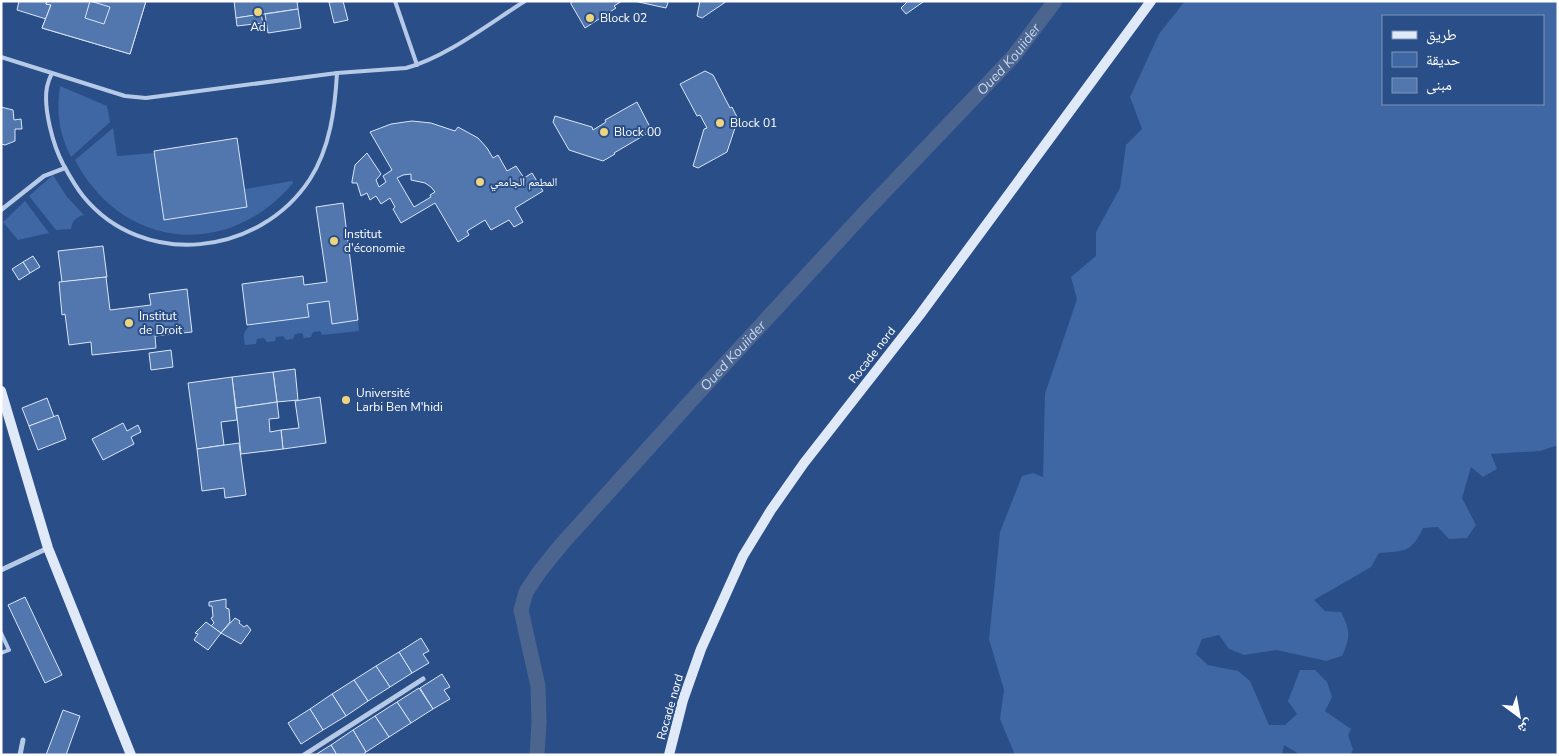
<svg xmlns="http://www.w3.org/2000/svg" width="1559" height="756" font-family="'Nunito Sans','Noto Naskh Arabic',sans-serif">
	<rect width="100%" height="100%" fill="#2a4e88"/>
	<g fill="#3e67a4" fill-rule="evenodd">
		<path d="M1185,1H1558V445L1540,451L1491,454L1497,469L1483,477L1471,467L1462,498L1476,525L1467,538L1449,539L1438,527L1423,528C1411,553 1405,551 1379,553L1371,567L1314,600L1325,611L1341,612C1350,630 1351,637 1342,656L1326,661L1277,650L1244,655L1229,649L1219,635L1202,639L1196,654L1208,665L1238,671L1250,681L1269,725H1285L1297,714L1288,701L1300,670H1315L1327,682L1332,697L1325,711L1351,729L1348,735L1353,749L1350,755H1301L1284,745L1282,755H1015L1000,719L1004,690L989,639L1000,532L1022,476L1033,473L1043,477L1045,394L1077,299L1071,277L1096,256V232L1120,188L1126,145L1142,129L1130,97L1159,34ZM1543,16V104H1383V16Z"/>
		<path d="M60,86L107,106L110,122L71,157C59,134 56,112 60,86Z"/>
		<path d="M113,128L117,156L154,153L165,220L247,207L245,189L292,181L293,183C228,260 122,250 75,160Z"/>
		<path d="M53,175L67,197L84,215C76,217 72,221 71,229L56,230L29,196Z"/>
		<path d="M25,201L49,233L18,240L3,222Z"/>
		<path d="M329,301L332,324L358,320L359,331L322,335L320,331L313,332L311,337L304,338L302,333L295,334L293,339L286,340L283,336L276,337L275,341L267,342L264,338L257,339L256,344L245,345C243,336 243,332 250,325L308,317L307,304Z"/>
	</g>
	<g fill="none" stroke-linecap="round" stroke-linejoin="round">
		<path stroke="#4c658f" stroke-width="15" id="s1" d="M537,755L539,722L538,686L521,610L526,592L540,571L561,545L690,402L867,210L1013,57L1055,1"/>
	</g>
	<g fill="#5277af" stroke="#dae6f7" fill-rule="evenodd">
		<path d="M19,1H47L46,4L51,5L46,19L17,10Z"/>
		<path d="M47,1H90L85,18L104,24L110,7L92,1H146L130,54L42,28L51,5L46,4Z"/>
		<path d="M47,1H146L130,54L42,28L51,5L46,4Z"/>
		<path d="M90,1L110,7L104,24L85,18Z"/>
		<path d="M234,1H297L298,9L236,18Z"/>
		<path d="M343,1L348,20L334,23L329,2Z"/>
		<path d="M571,1H622L614,6L616,8L585,28L571,4Z"/>
		<path d="M634,1H667L668,3L666,8Z"/>
		<path d="M700,1H727L702,18L697,16Z"/>
		<path d="M908,1H922L923,2L906,14L901,8Z"/>
		<path d="M298,9L301,28L268,33L265,14Z"/>
		<path d="M261,14L263,23L237,26L236,18Z"/>
		<path d="M705,71L713,75L730,108L732,107L738,119L727,152L698,168L693,166L704,129L707,128L700,115L697,116L680,84Z"/>
		<path d="M637,102L650,127L648,133L614,153L615,154L603,161L569,150L553,122L555,116L592,127L593,130L606,122L605,120Z"/>
		<path d="M1,107L13,110L14,120L21,119L22,129H15V141L5,145L1,144Z"/>
		<path d="M412,121L431,123L455,131L458,127L478,138L487,148L493,158L498,155L507,171L516,166L524,178L532,173L543,191L515,208L523,222L514,227L509,220L491,230L485,220L467,231L469,235L458,242L435,203L401,223L393,209L395,207L390,198L381,204L376,196L370,200L367,193L361,196L357,183H352V181L355,165L367,153L381,174L376,180L379,187L386,182L383,176L392,170L370,132L391,124ZM411,174V180L425,183L431,187L435,192L430,195L431,197L414,207L397,178L403,175Z"/>
		<path d="M237,138L247,207L164,220L154,151Z"/>
		<path d="M343,203L358,320L332,324L329,301L307,304L309,317L247,325L242,284L303,276L304,285L327,282L316,207Z"/>
		<path d="M103,246L107,277L62,282L58,251Z"/>
		<path d="M33,256L40,267L30,273L23,262Z"/>
		<path d="M23,262L30,273L19,280L12,269Z"/>
		<path d="M106,277L110,310L151,305L149,294L187,289L192,332L155,336L156,348L92,355L91,342L69,345L65,314L62,315L59,282Z"/>
		<path d="M171,350L173,367L151,370L149,353Z"/>
		<path d="M295,369L298,400L277,402L273,372Z"/>
		<path d="M273,372L277,402L236,408L232,377Z"/>
		<path d="M232,377L237,420L221,422L224,445L197,449L188,383Z"/>
		<path d="M320,397L326,443L283,449L281,430L299,428L295,401Z"/>
		<path d="M47,398L54,417L29,426L22,408Z"/>
		<path d="M277,402L279,418L269,419L270,432L281,430L283,449L241,454L236,408Z"/>
		<path d="M58,415L66,439L38,450L29,426Z"/>
		<path d="M123,423L127,431L138,425L141,432L131,437L134,444L103,460L92,439Z"/>
		<path d="M239,443L246,495L225,498L224,488L202,491L197,449Z"/>
		<path d="M25,597L62,675L45,683L8,605Z"/>
		<path d="M226,599V608L229,609L230,622L221,633L211,626L214,623L211,618L213,617L212,606H209V602Z"/>
		<path d="M235,618L240,621L239,623L244,627L247,625L251,630L241,644L221,633Z"/>
		<path d="M206,622L221,633L208,650L194,640L198,634L195,633Z"/>
		<path d="M421,638L429,651L423,654L429,663L412,673L399,652Z"/>
		<path d="M399,652L412,673L390,687L376,666Z"/>
		<path d="M376,666L390,687L368,701L354,680Z"/>
		<path d="M442,674L450,687L444,690L450,699L433,709L420,688Z"/>
		<path d="M354,680L368,701L346,716L332,694Z"/>
		<path d="M419,688L433,709L411,723L397,702Z"/>
		<path d="M332,694L346,716L323,730L310,709Z"/>
		<path d="M397,702L411,723L389,737L375,716Z"/>
		<path d="M310,709L323,730L301,744L288,723Z"/>
		<path d="M63,710L80,716L66,755H46Z"/>
		<path d="M375,716L389,737L366,752L353,730Z"/>
		<path d="M353,730L366,752L362,755H337L331,745Z"/>
		<path d="M331,745L337,755H315Z"/>
	</g>
	<g fill="none" stroke-linecap="round" stroke-linejoin="round">
		<g stroke="#b6cae8" stroke-width="4">
			<path d="M395,1L417,65"/>
			<path d="M1,57L125,96L146,98L337,73L406,68C445,58 490,23 525,1"/>
			<path d="M52,73C50,77 48,82 47,87C43,108 53,145 63,164C69,175 75,186 83,196C143,270 260,256 310,179C330,148 335,109 337,73"/>
			<path d="M1,633L9,650L1,653"/>
		</g>
		<path stroke="#b6cae8" stroke-width="4.5" d="M1,210L44,176L65,168"/>
		<g stroke="#b6cae8" stroke-width="5">
			<path d="M1,570L48,548"/>
			<path d="M20,755L23,740"/>
			<path d="M304,755L423,679"/>
		</g>
		<g stroke="#e0e9f8" stroke-width="10">
			<path d="M1,391L48,548L131,755"/>
			<path d="M669,755L683,700L701,649L743,556L771,510L804,463L919,316L1151,1"/>
		</g>
	</g>
	<g fill="#efd47e" stroke="#2a4e88" stroke-width="2">
		<circle cx="258" cy="12" r="5"/>
		<circle cx="590" cy="18" r="5"/>
		<circle cx="720" cy="123" r="5"/>
		<circle cx="604" cy="132" r="5"/>
		<circle cx="480" cy="182" r="5"/>
		<circle cx="334" cy="241" r="5"/>
		<circle cx="129" cy="323" r="5"/>
		<circle cx="346" cy="400" r="5"/>
	</g>
	<g text-anchor="middle" stroke-width="4" stroke-linejoin="round" paint-order="stroke">
		<g font-size="12" fill="#fff" stroke="#2a4e88" text-anchor="start">
			<text x="600" y="22">Block 02</text>
			<text x="258" y="31" text-anchor="middle">Ad</text>
			<text x="730" y="127">Block 01</text>
			<text x="614" y="136">Block 00</text>
			<text x="490" y="186">المطعم الجامعي</text>
			<text x="344" y="238">Institut<tspan x="344" dy="14">d'économie</tspan></text>
			<text x="139" y="320">Institut<tspan x="139" dy="14">de Droit</tspan></text>
			<text x="356" y="397">Université<tspan x="356" dy="14">Larbi Ben M'hidi</tspan></text>
		</g>
		<g font-size="12" fill="#fff" stroke="#2a4e88">
			<text transform="translate(872 355) rotate(-52)" y="4">Rocade nord</text>
			<text transform="translate(670 707) rotate(-74)" y="4">Rocade nord</text>
		</g>
		<g font-size="14" font-style="italic" fill="#c2d5f0" stroke="#2a4e88">
			<text dy="5" stroke="none"><textPath href="#s1" startOffset="885">Oued Kouiider</textPath></text>
			<text dy="5" stroke="none"><textPath href="#s1" startOffset="480">Oued Kouiider</textPath></text>
		</g>
	</g>
	<rect width="1559" height="756" fill="none" stroke="#ffffff" stroke-width="5"/>
	<rect x="1382" y="15" width="162" height="90" fill="#2a4e88" stroke="#7f95b8"/>
	<rect x="1392" y="31" width="25" height="8" fill="#e0e9f8" stroke="#7f95b8"/>
	<text x="1426" y="40" font-size="15" fill="#ffffff">طريق</text>
	<rect x="1392" y="52" width="25" height="15" fill="#3e67a4" stroke="#7f95b8"/>
	<text x="1426" y="65" font-size="15" fill="#ffffff">حديقة</text>
	<rect x="1392" y="78" width="25" height="15" fill="#5277af" stroke="#7f95b8"/>
	<text x="1426" y="90" font-size="15" fill="#ffffff">مبنى</text>
	<g transform="translate(1519 716) rotate(148)" stroke="#2a4e88" stroke-width="4" paint-order="stroke">
	<path d="M0-4L9 19L0 12L-9 19Z" fill="#ffffff"/>
	<text y="-8" font-size="14" font-weight="bold" text-anchor="middle" fill="#ffffff">ش</text>
	</g>
</svg>
